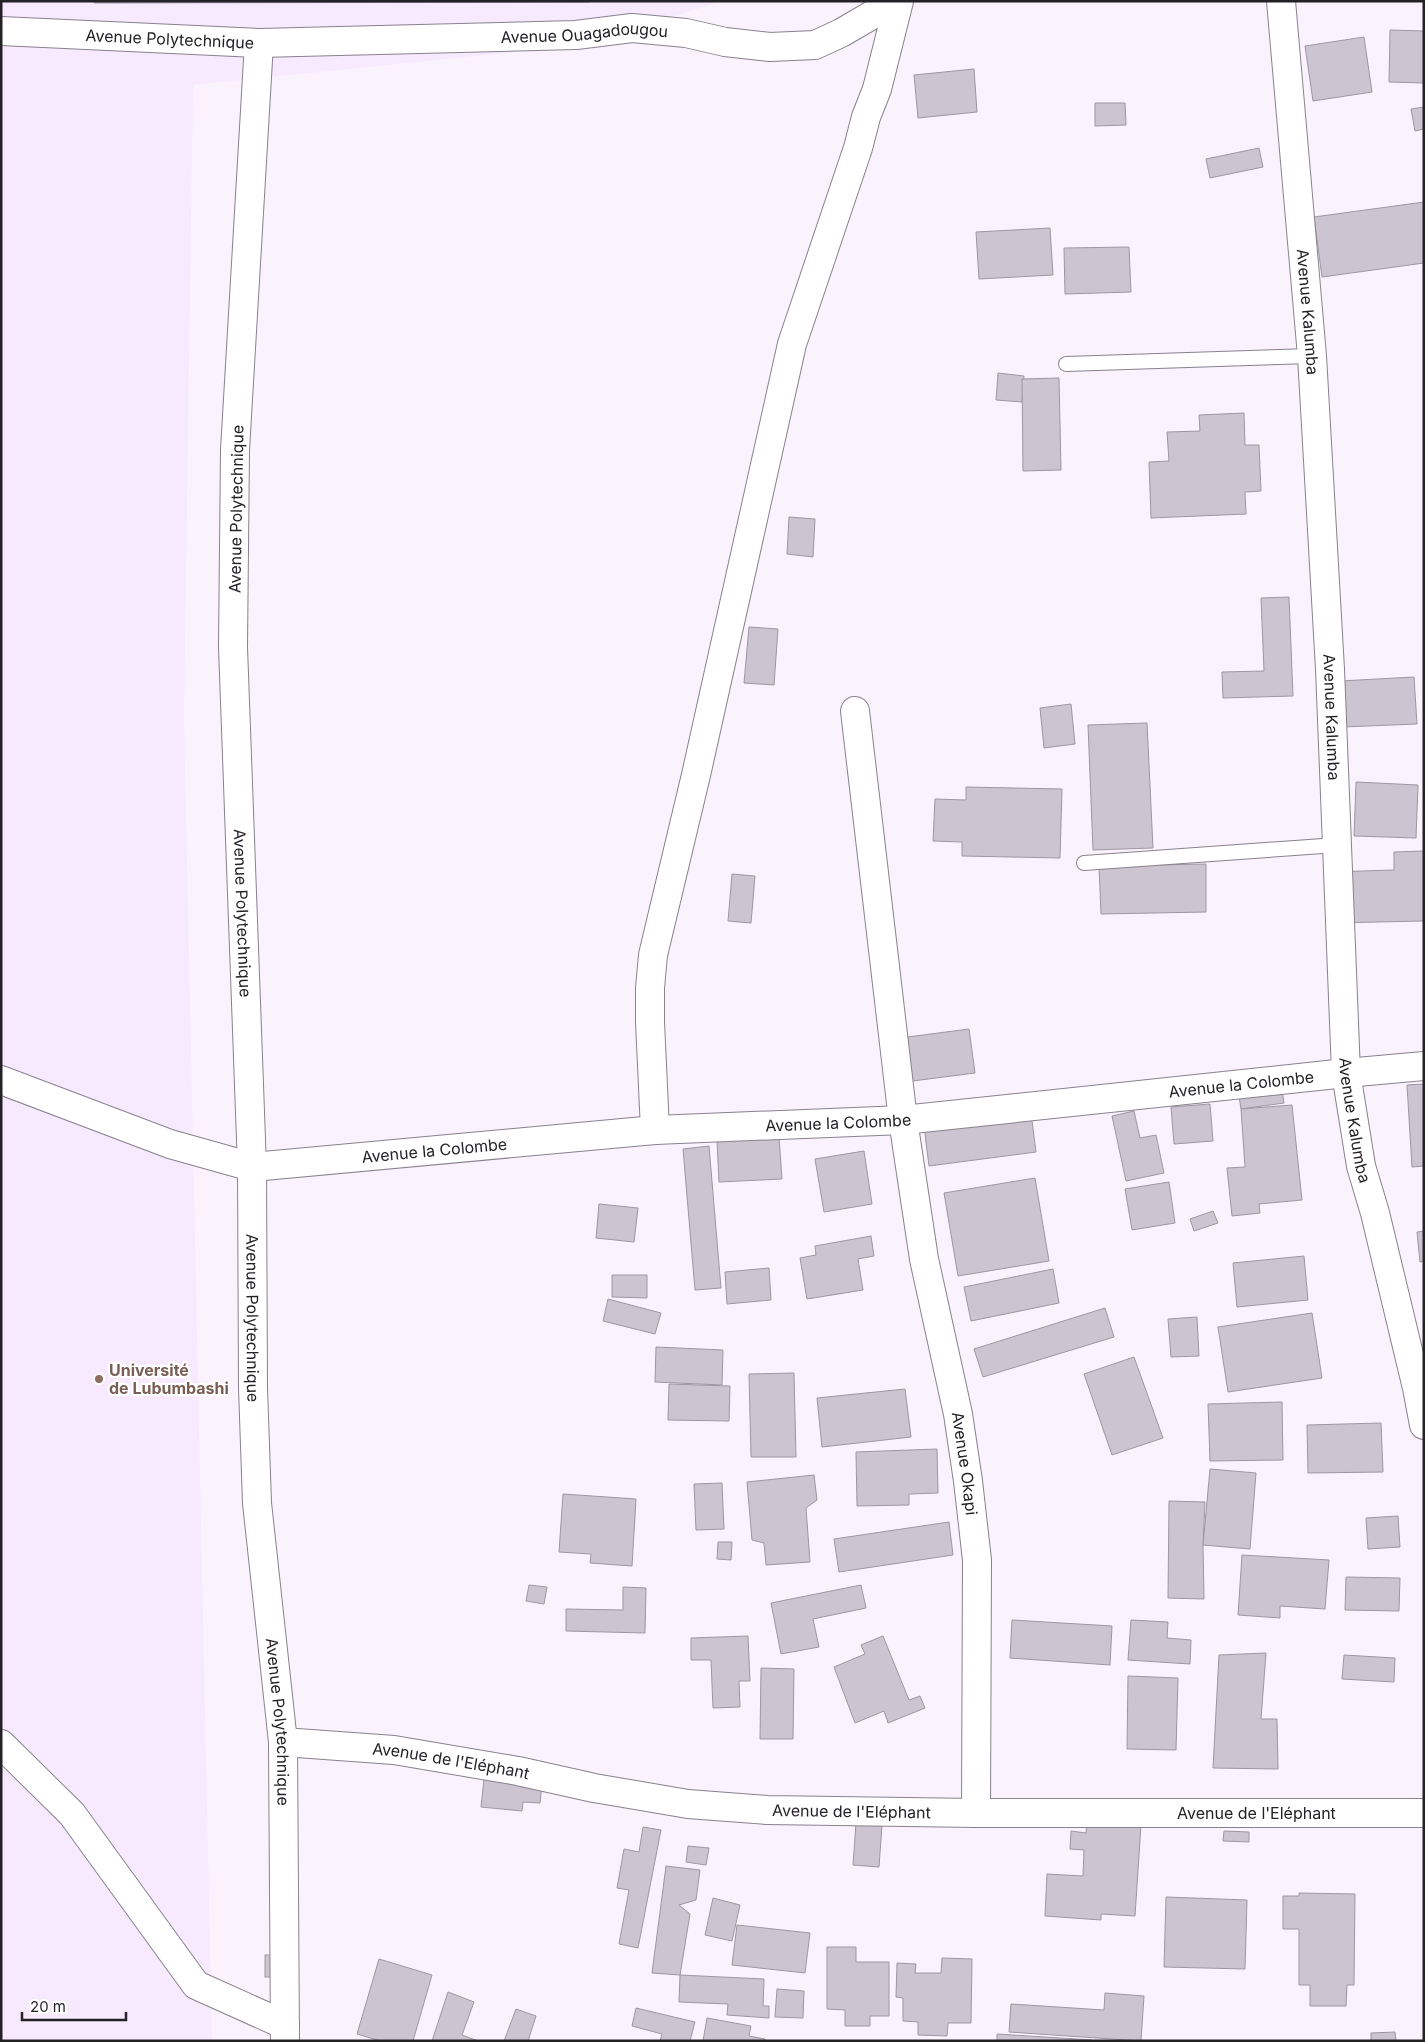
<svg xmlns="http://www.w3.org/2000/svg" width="1425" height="2042" font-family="Inter,sans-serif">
	<rect width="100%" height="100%" fill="#faf3fe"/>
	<path fill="#f7eafe" d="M1,1H724L572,46L193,85L184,718L212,2041H1Z"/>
	<g fill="#ccc4d1" stroke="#9e96a2">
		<path d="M94,1H589V2L94,3Z"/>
		<path d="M1390,30L1424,31V83L1389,82Z"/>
		<path d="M1364,37L1372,92L1313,101L1305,46Z"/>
		<path d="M974,69L977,112L918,118L914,75Z"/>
		<path d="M1095,103H1125L1126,125L1095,126Z"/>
		<path d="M1424,107V129L1415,131L1411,109Z"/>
		<path d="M1259,148L1263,167L1210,178L1206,159Z"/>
		<path d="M1424,202V263L1322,277L1314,217Z"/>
		<path d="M1050,228L1053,275L979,279L976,232Z"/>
		<path d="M1129,247L1131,292L1065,294L1064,248Z"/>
		<path d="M998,373L1024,376L1022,402L996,400Z"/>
		<path d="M1059,378L1061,470L1023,471L1022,379Z"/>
		<path d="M1244,413L1245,445H1259L1261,491L1245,492L1246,514L1151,518L1149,462L1169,461L1167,432L1200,431L1199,415Z"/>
		<path d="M789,517L815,519L813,557L787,554Z"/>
		<path d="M1289,597L1293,696L1223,698L1222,672L1264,671L1261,598Z"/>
		<path d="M749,627L778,629L774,685L744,683Z"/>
		<path d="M1414,677L1417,724L1342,727L1340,681Z"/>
		<path d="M1071,704L1075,744L1044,748L1040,708Z"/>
		<path d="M1147,723L1153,848L1093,850L1088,725Z"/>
		<path d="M1356,782L1418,785L1416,838L1354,836Z"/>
		<path d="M966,787L1062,789L1060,858L962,856V842L933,841L935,799L966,800Z"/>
		<path d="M1424,851V921L1331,923L1329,872L1394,870V852Z"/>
		<path d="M1206,864V912L1101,914L1099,866Z"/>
		<path d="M732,874L755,876L751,923L728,921Z"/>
		<path d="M969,1029L975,1073L905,1082L900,1038Z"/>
		<path d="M1281,1083L1284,1103L1241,1109L1238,1090Z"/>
		<path d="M1424,1084V1166L1412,1167L1407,1085Z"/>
		<path d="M1210,1104L1213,1141L1174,1144L1171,1107Z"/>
		<path d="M1292,1105L1302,1200L1259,1204L1260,1213L1232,1216L1227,1168L1245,1167L1241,1109Z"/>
		<path d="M1134,1111L1140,1138L1156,1135L1164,1173L1126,1181L1112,1116Z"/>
		<path d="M1031,1113L1036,1152L929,1166L924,1126Z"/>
		<path d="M779,1137L782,1179L719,1182L717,1140Z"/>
		<path d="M709,1146L721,1288L695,1290L683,1149Z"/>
		<path d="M864,1151L872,1204L824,1212L815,1159Z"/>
		<path d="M1035,1178L1049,1261L958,1276L944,1193Z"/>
		<path d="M1169,1182L1175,1223L1132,1230L1125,1189Z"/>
		<path d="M599,1204L638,1208L634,1242L596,1238Z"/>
		<path d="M1213,1211L1218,1223L1194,1231L1190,1219Z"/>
		<path d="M1424,1231V1261L1420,1262L1417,1232Z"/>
		<path d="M871,1236L874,1256L858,1259L863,1290L807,1299L800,1258L816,1255L815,1246Z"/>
		<path d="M1304,1256L1308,1300L1237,1307L1233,1263Z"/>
		<path d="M769,1268L771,1300L727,1304L725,1272Z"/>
		<path d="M1053,1269L1059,1303L971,1321L964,1287Z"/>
		<path d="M612,1275H647V1298L612,1297Z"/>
		<path d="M608,1299L661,1313L655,1334L603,1321Z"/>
		<path d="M1105,1308L1114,1337L983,1377L974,1349Z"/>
		<path d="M1312,1313L1322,1378L1228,1392L1218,1327Z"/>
		<path d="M1197,1317L1199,1356L1171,1357L1168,1319Z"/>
		<path d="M656,1347L723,1350L722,1385L655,1382Z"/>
		<path d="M1134,1357L1163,1438L1112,1455L1084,1374Z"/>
		<path d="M794,1373L796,1457H751L749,1374Z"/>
		<path d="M669,1384L730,1386L729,1421L668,1420Z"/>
		<path d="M905,1389L911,1437L822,1447L817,1398Z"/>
		<path d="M1282,1402L1283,1460L1210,1461L1208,1404Z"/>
		<path d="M1381,1423L1383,1472L1308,1473L1307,1425Z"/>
		<path d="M937,1449L938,1493L909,1494V1505L857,1506L856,1452Z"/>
		<path d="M1210,1469L1256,1473L1250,1549L1203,1545Z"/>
		<path d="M814,1475L817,1500L806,1508L810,1562L766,1565L764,1543L752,1540L747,1482Z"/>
		<path d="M722,1483L724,1529L696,1530L694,1484Z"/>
		<path d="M563,1494L636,1499L632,1566L590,1563L591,1554L559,1552Z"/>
		<path d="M1169,1501L1205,1502L1203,1545L1204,1599L1168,1598Z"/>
		<path d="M1398,1516L1400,1547L1368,1549L1366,1518Z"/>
		<path d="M949,1522L953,1555L839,1572L834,1539Z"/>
		<path d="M718,1542H732L731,1560L717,1559Z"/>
		<path d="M1242,1555L1329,1560L1325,1609L1280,1606V1618L1238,1615Z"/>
		<path d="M1346,1577L1400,1578L1399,1611L1345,1610Z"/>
		<path d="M529,1585L547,1587L544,1604L526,1601Z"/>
		<path d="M861,1585L866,1608L813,1619L819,1647L781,1654L771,1603Z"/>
		<path d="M623,1587L646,1588L645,1633L566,1631V1609L623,1610Z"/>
		<path d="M1012,1620L1112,1626L1110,1665L1010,1658Z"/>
		<path d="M1131,1620L1168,1622L1167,1638L1191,1640L1190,1664L1128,1660Z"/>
		<path d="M748,1636L750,1681H739L740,1707L713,1708L711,1660H691V1638Z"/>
		<path d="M883,1636L909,1700L920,1696L925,1708L888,1723L884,1711L855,1723L834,1667L865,1654L861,1645Z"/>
		<path d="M1266,1653L1261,1719H1277L1278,1769L1213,1768L1219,1655Z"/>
		<path d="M1344,1655L1395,1658L1394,1682L1342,1679Z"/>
		<path d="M761,1668L794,1669L793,1739H760Z"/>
		<path d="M1128,1676L1178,1678L1176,1750L1127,1749Z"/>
		<path d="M484,1779L542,1784L540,1803L523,1802L522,1811L481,1807Z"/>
		<path d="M1087,1821L1141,1825L1135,1916L1101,1914V1920L1045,1916L1047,1874L1083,1876L1084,1850L1070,1849L1071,1831L1086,1833Z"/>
		<path d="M856,1823L882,1825L879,1867L853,1865Z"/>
		<path d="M643,1827L661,1830L638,1948L619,1944L629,1890L617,1888L624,1849L639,1852Z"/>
		<path d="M1224,1831L1249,1832V1842L1223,1841Z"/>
		<path d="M688,1846L709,1848L706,1865L686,1862Z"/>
		<path d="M666,1866L700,1870L696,1900L679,1905L690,1914L680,1975L652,1973Z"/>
		<path d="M1299,1893L1355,1894L1354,1985H1347L1346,2006H1310V1985H1299V1929H1283V1896H1299Z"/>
		<path d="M1166,1897L1247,1900L1245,1969L1164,1967Z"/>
		<path d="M713,1898L740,1905L732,1941L705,1935Z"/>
		<path d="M737,1925L810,1933L805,1973L732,1965Z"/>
		<path d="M827,1947H856V1962H889V2016H870V2026H845V2010L827,2009Z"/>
		<rect x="265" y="1955" width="13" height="22"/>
		<path d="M942,1958L972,1959L971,2023H948L947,2036L918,2035V2022L903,2021V1998L896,1997L897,1963L916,1964L915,1973H941Z"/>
		<path d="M379,1959L432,1975L413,2041H380L357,2034Z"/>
		<path d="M680,1975L764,1979L763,2006H769V2018L727,2015L728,2004L679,2002Z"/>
		<path d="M777,1989L804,1991L803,2018L775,2017Z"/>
		<path d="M448,1992L474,2002L462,2035L478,2041H432Z"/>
		<path d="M1105,1993L1144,1996L1141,2041L1009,2032L1011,2004L1104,2010Z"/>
		<path d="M636,2008L695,2022L690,2041H660L662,2034L632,2026Z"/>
		<path d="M516,2009L536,2016L528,2041H504Z"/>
		<path d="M707,2018L751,2026L749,2036L765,2039V2041H703Z"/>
		<path d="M1395,2032L1396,2041H1371V2033Z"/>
		<path d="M997,2034L1092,2040V2041H997Z"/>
	</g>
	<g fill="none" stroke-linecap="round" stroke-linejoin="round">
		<defs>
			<g id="service">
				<path d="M1066,364L1312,356"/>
				<path d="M1084,863L1337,845"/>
			</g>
			<g id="minor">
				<path id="s1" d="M1281,1L1312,356L1330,669L1346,1073L1361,1166L1375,1213L1417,1388L1424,1425"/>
				<path id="s2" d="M1,31L259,43L576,35L632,28L686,33L725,42L770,47L815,45L841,33L896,1"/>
				<path id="s3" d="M259,43L235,450L233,647L252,1167L253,1388L257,1503L283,1742L285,2041"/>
				<path id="s4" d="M855,711L903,1120L924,1259L958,1414L968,1481L977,1560L976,1813"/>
				<path id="s5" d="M1,1080L170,1144L252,1167L655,1130L903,1120L1346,1073L1424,1066"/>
				<path d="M655,1130L650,1022V988L653,955L696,775L792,344L858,148L866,117L877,89L899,1"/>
				<path id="s6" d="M283,1742L394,1750L518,1771L594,1788L688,1804L767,1810L976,1813H1424"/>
				<path d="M1,1744L72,1814L196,1985L285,2025"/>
			</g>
		</defs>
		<use href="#service" stroke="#89818d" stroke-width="16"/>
		<use href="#minor" stroke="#89818d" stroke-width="30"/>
		<use href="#service" stroke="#fff" stroke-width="14"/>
		<use href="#minor" stroke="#fff" stroke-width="28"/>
	</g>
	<circle fill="#8d6e63" stroke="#fff" stroke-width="2" cx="99" cy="1379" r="5"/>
	<g text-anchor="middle" stroke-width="4.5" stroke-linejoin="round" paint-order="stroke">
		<g font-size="16" fill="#252227" stroke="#fff">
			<text dy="6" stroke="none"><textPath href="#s2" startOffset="584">Avenue Ouagadougou</textPath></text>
			<text dy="6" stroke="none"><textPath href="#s2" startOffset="169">Avenue Polytechnique</textPath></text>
			<text dy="6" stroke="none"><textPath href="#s1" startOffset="312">Avenue Kalumba</textPath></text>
			<text transform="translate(236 509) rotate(-89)" y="6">Avenue Polytechnique</text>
			<text dy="6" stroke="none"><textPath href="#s1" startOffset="718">Avenue Kalumba</textPath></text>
			<text dy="6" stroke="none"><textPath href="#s3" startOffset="871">Avenue Polytechnique</textPath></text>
			<text dy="6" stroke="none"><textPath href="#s5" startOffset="1259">Avenue la Colombe</textPath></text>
			<text dy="6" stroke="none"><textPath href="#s1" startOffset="1122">Avenue Kalumba</textPath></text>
			<text dy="6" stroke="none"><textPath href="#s5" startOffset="854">Avenue la Colombe</textPath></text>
			<text dy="6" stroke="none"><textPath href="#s5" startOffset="449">Avenue la Colombe</textPath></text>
			<text dy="6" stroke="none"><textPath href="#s3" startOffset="1276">Avenue Polytechnique</textPath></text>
			<text dy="6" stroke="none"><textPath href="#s4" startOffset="761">Avenue Okapi</textPath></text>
			<text dy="6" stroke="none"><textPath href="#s3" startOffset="1681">Avenue Polytechnique</textPath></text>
			<text dy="6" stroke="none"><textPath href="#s6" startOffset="169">Avenue de l'Eléphant</textPath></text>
			<text dy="6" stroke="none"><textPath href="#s6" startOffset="574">Avenue de l'Eléphant</textPath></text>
			<text dy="6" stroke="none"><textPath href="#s6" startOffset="979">Avenue de l'Eléphant</textPath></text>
		</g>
		<g font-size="16" font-weight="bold" fill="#785e54" stroke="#fff" text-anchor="start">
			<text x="109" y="1376">Université<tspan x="109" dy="18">de Lubumbashi</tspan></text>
		</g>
	</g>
	<rect width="1425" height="2042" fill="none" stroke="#252227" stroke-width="5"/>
	<path d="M22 2012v8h104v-8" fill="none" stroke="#252227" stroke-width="2.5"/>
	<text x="30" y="2012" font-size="15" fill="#252227" stroke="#ffffff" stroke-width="4" paint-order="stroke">20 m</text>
</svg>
